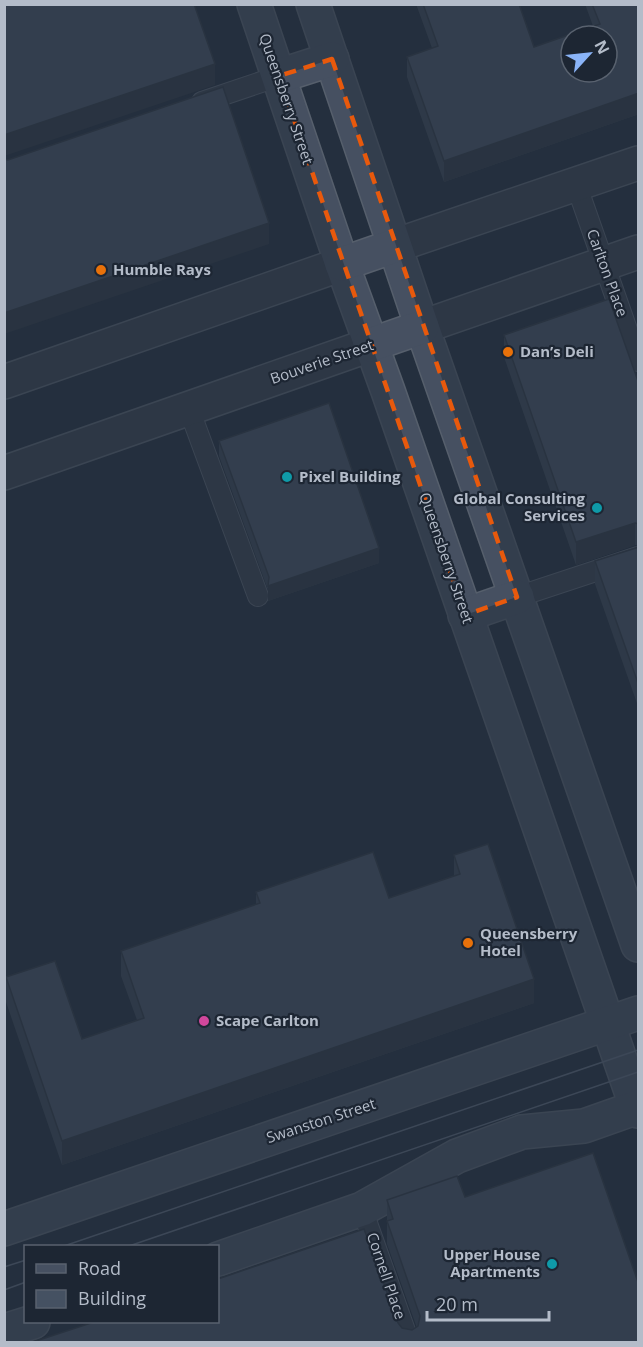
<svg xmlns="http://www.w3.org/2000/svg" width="643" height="1347" font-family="'Open Sans',sans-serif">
	<rect width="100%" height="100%" fill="#242f3e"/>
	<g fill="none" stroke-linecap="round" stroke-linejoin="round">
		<defs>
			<g id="lane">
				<path d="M202,102L279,76"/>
				<path d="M576,184L638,361"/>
				<path d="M189,409L258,596"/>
				<path d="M517,597L638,557"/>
				<path d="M362,1209L409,1342"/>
			</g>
			<g id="street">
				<path d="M394,246L638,163"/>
				<path d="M422,327L638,252"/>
				<path d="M4,382L342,264"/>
				<path d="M4,473L370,345"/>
			</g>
			<g id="secondary">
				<path d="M254,4L342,264L388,391L638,1111"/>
				<path d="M313,4L422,327L638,945"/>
				<path d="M279,76L332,59"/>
				<path d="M342,264L394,246"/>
				<path d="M370,345L422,327"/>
				<path d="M465,615L517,597"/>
				<path d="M4,1229L638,1013"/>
				<path d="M218,1259L362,1209L457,1156L522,1132L584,1126L638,1107"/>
				<path d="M4,1331L33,1322"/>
			</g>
		</defs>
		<use href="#lane" stroke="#565f6c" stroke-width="22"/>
		<use href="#street" stroke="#565f6c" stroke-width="36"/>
		<use href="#secondary" stroke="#565f6c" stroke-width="36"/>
		<use href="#lane" stroke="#38414e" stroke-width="20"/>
		<use href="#street" stroke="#38414e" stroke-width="33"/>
		<use href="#secondary" stroke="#465061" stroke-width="33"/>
		<g stroke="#5a6575" stroke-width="1.5">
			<path d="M64,1246L638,1050"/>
			<path d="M129,1246L638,1072"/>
			<path d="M4,1267L26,1260"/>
			<path d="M4,1290L26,1282"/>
		</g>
	</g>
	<g fill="#3b4654">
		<path d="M416,4H519L534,47L593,26L585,4H639V114L444,182L407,77V57L432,48Z"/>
		<path d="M504,335L639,384V546L635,545L576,565L504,357Z"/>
		<path d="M219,441L379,563L268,601V590L219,456Z"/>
		<path d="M639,547V709L595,584V561Z"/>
		<path d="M454,855L534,1003L62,1165L6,1002V977L82,1039L137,1020L121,976V951L256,905V892L389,898L454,877Z"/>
		<path d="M465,1197L639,1342H33L398,1323L402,1328L412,1330L417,1328L387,1244V1200Z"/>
	</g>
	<g fill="#303945">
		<path d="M215,64V85L4,156V135Z"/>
		<path d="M639,93V114L444,182V161Z"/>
		<path d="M269,223V244L4,334V313Z"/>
		<path d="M635,523V545L576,565V542Z"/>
		<path d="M379,548V563L268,601V586Z"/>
		<path d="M534,979V1003L62,1165V1141Z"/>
	</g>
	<g fill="#455162" stroke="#303945" stroke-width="1.5" fill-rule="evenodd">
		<path d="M4,4H194L215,64L4,135Z"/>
		<path d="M423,4H519L534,47L600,24L592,4H639V93L444,161L407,57L438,46ZM571,36H607V72H571Z"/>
		<path d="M223,87L269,223L4,313V159L8,160Z"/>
		<path d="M609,299L639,384V524L635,523L576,542L504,335Z"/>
		<path d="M329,403L379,548L268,586L269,577L219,441Z"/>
		<path d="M639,547V686L595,561Z"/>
		<path d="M488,844L534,979L62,1141L6,977L55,961L82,1039L144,1018L121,951L260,903L256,892L373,852L389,898L460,874L454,855Z"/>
		<path d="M593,1153L639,1285V1342H33L94,1322H218V1279L364,1229L398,1323L402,1328L412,1330L418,1326L420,1316L387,1221L393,1219L387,1200L457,1176L465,1197Z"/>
	</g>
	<path d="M0 0H643V1347H0ZM332,59L517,597L465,615L279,76Z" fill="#242f3e" fill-opacity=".55" fill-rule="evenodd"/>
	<path fill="none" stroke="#e8590c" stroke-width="4.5" stroke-dasharray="12 8" stroke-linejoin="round" d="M332,59L517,597L465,615L279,76Z"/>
	<g fill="#e8710a" stroke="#1d2633" stroke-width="2">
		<circle cx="101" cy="270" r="6"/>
		<circle cx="508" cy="352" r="6"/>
		<circle cx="468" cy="943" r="6"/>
	</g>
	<g fill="#0f9aa8" stroke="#1d2633" stroke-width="2">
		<circle cx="287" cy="477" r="6"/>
		<circle cx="597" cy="508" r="6"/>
		<circle cx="552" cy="1264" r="6"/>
	</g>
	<circle fill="#d1479c" stroke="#1d2633" stroke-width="2" cx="204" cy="1021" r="6"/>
	<g text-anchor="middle" stroke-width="4.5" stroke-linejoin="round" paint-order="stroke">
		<g font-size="15" fill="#b4bcc9" stroke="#1d2633">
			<text transform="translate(286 99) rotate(71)" y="5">Queensberry Street</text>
			<text transform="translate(607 273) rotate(70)" y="5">Carlton Place</text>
			<text transform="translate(322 362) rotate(-19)" y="5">Bouverie Street</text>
			<text transform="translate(446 558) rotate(71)" y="5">Queensberry Street</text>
			<text transform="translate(321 1121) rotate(-18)" y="5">Swanston Street</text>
			<text transform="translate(386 1276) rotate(71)" y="5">Cornell Place</text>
		</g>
		<g font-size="15" font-weight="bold" fill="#b4bcc9" stroke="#1d2633" text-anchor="start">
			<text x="113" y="275">Humble Rays</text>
			<text x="520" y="357">Dan’s Deli</text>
			<text x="299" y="482">Pixel Building</text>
			<text x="585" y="504" text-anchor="end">Global Consulting<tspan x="585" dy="17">Services</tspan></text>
			<text x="480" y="939">Queensberry<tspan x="480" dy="17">Hotel</tspan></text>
			<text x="216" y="1026">Scape Carlton</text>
			<text x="540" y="1260" text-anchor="end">Upper House<tspan x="540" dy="17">Apartments</tspan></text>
		</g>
	</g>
	<rect width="643" height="1347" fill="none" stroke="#b4bcc9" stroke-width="12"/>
	<rect x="24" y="1245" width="195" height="78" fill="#1d2633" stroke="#59626f" stroke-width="1.5"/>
	<rect x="36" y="1264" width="30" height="9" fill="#465061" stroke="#59626f" stroke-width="1.5"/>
	<text x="78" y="1275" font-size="18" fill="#b4bcc9">Road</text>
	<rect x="36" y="1290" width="30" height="18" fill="#455162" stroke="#59626f" stroke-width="1.5"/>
	<text x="78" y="1305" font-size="18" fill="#b4bcc9">Building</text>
	<g transform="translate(589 54) rotate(63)"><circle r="28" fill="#1d2633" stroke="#59626f" stroke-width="1.5"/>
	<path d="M0-4.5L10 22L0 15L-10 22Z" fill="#8ab4f8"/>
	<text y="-9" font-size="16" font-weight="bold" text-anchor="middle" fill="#b4bcc9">N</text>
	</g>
	<path d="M427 1311v9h122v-9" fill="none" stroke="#b4bcc9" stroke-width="3"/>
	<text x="436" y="1311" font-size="18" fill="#b4bcc9" stroke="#1d2633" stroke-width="4.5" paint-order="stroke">20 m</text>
</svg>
